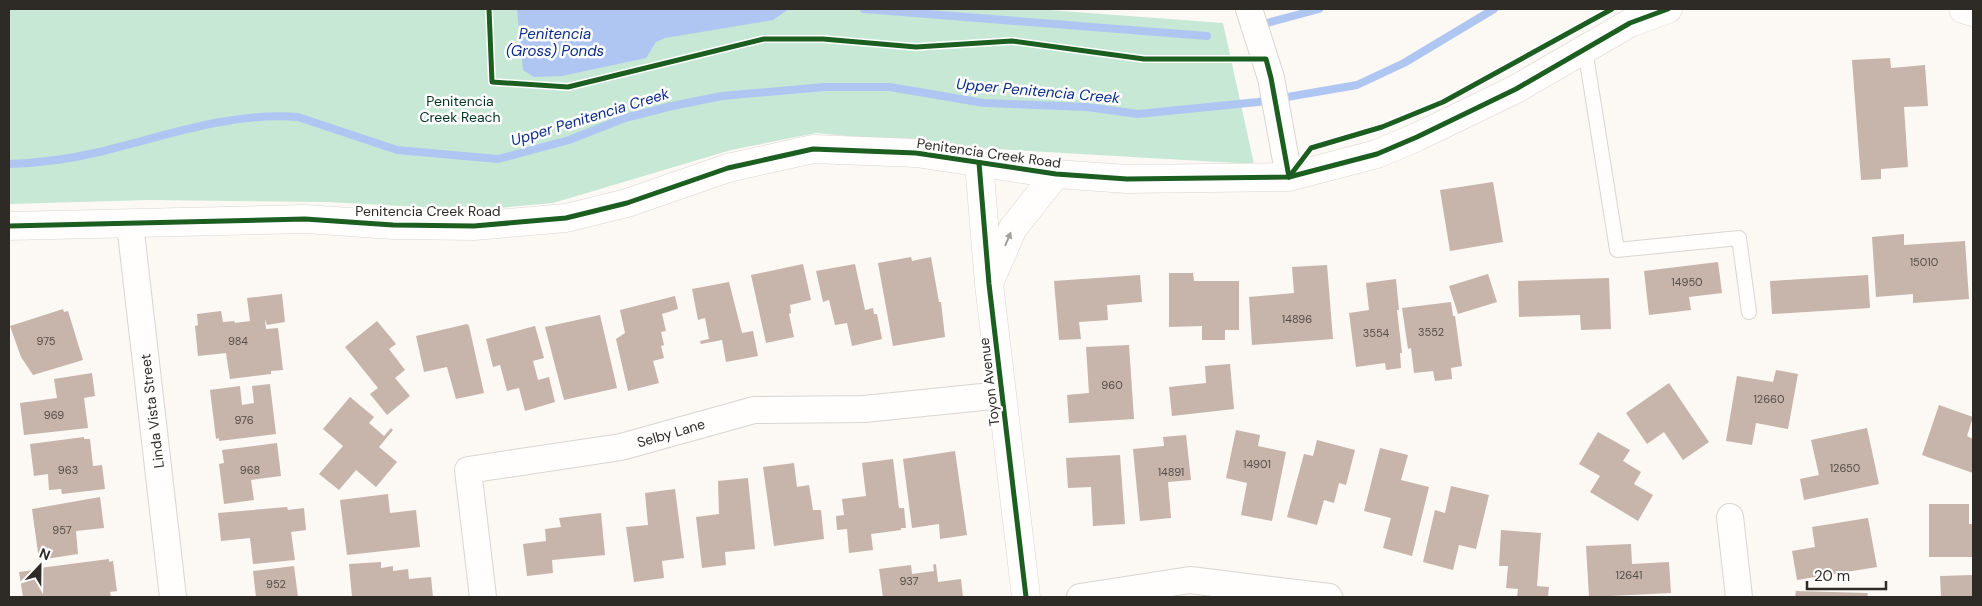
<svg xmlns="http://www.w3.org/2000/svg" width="1982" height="606" font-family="'DM Sans',sans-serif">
	<rect width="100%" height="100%" fill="#fcf8f4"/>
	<path fill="#c6e8d4" d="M9,9H1035L1223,23L1254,164L977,148L816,133L731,150L553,203L476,210L327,202L150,200L9,204Z"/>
	<path fill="#b0c6f2" d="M517,9H789L773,20L665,38L656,42L646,58L562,76L534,77L523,70Z"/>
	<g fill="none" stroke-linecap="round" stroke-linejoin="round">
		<g stroke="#b0c6f2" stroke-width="8">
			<path d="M864,9L1207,36"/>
			<path d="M1267,23L1319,9"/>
			<path d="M9,164C39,163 70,159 99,152C166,136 228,112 298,117L397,150L498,159L569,140L625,118L672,106L722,96L824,87H890L984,103L1087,107L1138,114L1258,102L1357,85L1404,63L1494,9"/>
		</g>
	</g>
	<g fill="#c7b4aa">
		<path d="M1890,58L1891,68L1925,65L1928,106L1904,107L1908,167L1881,169V179L1861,180L1852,60Z"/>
		<path d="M1493,182L1503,242L1450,251L1440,190Z"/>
		<path d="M1904,234V245L1965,241L1969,299L1913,303V294L1876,297L1872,237Z"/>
		<path d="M911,257L912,261L931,257L939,302H941L945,337L893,346L878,263Z"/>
		<path d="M1718,262L1722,293L1689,297L1691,310L1649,315L1644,271Z"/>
		<path d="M803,264L811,300L790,305L791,313L789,314L794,337L766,343L751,275Z"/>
		<path d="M855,264L865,310L873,308L874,314H877L882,339L852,346L847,323L835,325L829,300L823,302L816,271Z"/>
		<path d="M1327,265L1333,339L1252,345L1249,297L1294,293L1292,267Z"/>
		<path d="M1169,273H1193L1194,281H1239V330H1225V340H1202V326L1169,327Z"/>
		<path d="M1488,274L1497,302L1458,314L1449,286Z"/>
		<path d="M1140,275L1142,302L1107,305L1108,320L1079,322L1081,339L1059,340L1054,281Z"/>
		<path d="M1868,275L1870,308L1772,314L1770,281Z"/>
		<path d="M1609,278L1611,329L1581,330L1580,315L1519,317L1518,281Z"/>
		<path d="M1396,279L1399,310H1397L1402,353H1400L1401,368L1386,370L1385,363L1356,367L1349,313L1369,310L1366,283Z"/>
		<path d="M729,282L742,333L753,331L758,356L726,362L722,340L701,344L700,341L709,339L705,318L698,320L692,289Z"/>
		<path d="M282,294L285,322L267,325L265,319L266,329L278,328L283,370L271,371V374L230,379L226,353L198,356L195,326L198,325L197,314L221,311L223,322L234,321L235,323L250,321L247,298Z"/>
		<path d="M675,296L678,309L662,314L666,331L661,332L664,345L661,346L664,358L653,361L659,383L628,391L616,339L625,333L620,310Z"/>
		<path d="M1451,302L1453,316H1455L1462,366L1451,368L1452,379L1435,381L1433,371L1414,373L1411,348L1408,349L1402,308Z"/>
		<path d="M63,309L64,312L68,311L83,360L33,375L21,357L10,326Z"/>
		<path d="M600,315L617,388L564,400L545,327Z"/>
		<path d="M377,321L396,344L389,349L405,370L395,378L410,396L387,415L370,394L378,388L345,347Z"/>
		<path d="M467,324L469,326L484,393L456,399L447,367L424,372L416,336Z"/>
		<path d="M535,326L544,358L533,361L538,380L549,377L555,402L525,411L519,388L507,391L500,365L493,367L486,339Z"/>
		<path d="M1129,345L1134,419L1069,423L1067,395L1089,393L1086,347Z"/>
		<path d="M1230,364L1234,409L1172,416L1169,387L1206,383L1205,366Z"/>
		<path d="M1776,370L1798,374L1788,429L1756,423L1752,445L1726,441L1737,376L1773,382Z"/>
		<path d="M92,373L95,396L84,398L88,428L24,435L20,403L57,398L54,379Z"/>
		<path d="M1669,383L1709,442L1683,460L1664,432L1647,444L1626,413Z"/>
		<path d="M270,384L276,434L219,441V438L216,439L210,390L240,386L242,405L254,403L252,386Z"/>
		<path d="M350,397L374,417L369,423L384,436L391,428L393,430L379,447L397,462L376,487L356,470L339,490L319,474L343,446L323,429Z"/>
		<path d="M1939,405L1973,417L1967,436L1973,439V473L1922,455Z"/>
		<path d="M1867,428L1879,484L1804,500L1800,479L1819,475L1811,440Z"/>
		<path d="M1236,430L1260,435L1258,446L1286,452L1272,521L1241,515L1247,483L1226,478Z"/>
		<path d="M1598,432L1630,450L1623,461L1641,472L1634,484L1653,495L1638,521L1590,492L1600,476L1579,464Z"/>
		<path d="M1186,435L1191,480L1168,482L1171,518L1140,521L1133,449L1164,446L1163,437Z"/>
		<path d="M84,437V439H90L93,466L102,465L105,489L62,494L61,489L49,490L48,474L34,476L30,444Z"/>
		<path d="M1317,440L1355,450L1346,485L1339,483L1334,503L1324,500L1317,525L1287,517L1304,454L1313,456Z"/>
		<path d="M277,443L281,476L251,480L254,500L224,504L219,464L224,463L222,450Z"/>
		<path d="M1380,448L1408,455L1401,480L1429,487L1412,556L1383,548L1391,518L1364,511Z"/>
		<path d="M955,451L967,535L940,539L939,524L912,528L903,459Z"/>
		<path d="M1120,455L1125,524L1093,526L1091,487L1068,488L1066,458Z"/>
		<path d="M893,459L899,508H904L906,528H901V530L871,534L873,550L849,553L847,529L837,530L836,516L844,515L842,499L866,496L862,463Z"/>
		<path d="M794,463L797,487L809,485L813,510H821L824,539L774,546L763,467Z"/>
		<path d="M748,478L755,549L725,552L726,565L702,568L696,517L719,514L718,481Z"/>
		<path d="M1451,486L1489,495L1476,549L1459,545L1453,570L1423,562L1435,510L1445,513Z"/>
		<path d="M675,489L684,558L662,561L664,578L634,582L626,527L648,525L645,493Z"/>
		<path d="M388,494L390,513L416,510L420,547L347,555L340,500Z"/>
		<path d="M100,497L104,528L76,531L78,554L39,560L32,509Z"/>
		<path d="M1929,504H1969V524H1973V557H1929Z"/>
		<path d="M287,507L288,510L304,508L306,530L291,532L295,560L253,564L250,538L221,541L218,513Z"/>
		<path d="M601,513L605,555L552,560L553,573L527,576L523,544L546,541L545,529L561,527L559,518Z"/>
		<path d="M1868,518L1877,567L1797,580L1792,551L1815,547L1812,527Z"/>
		<path d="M1501,530L1541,533L1537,586L1549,587L1548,597H1517L1518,589L1506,588L1508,566H1499Z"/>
		<path d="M1631,544L1632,564L1669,562L1671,593L1589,597L1586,546Z"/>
		<path d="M109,559V562L113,561L117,591L110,592L111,597H23L19,572L33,570L32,569Z"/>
		<path d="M381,562V568L393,566V571L408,569L409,579L431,577L433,597H352L349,564Z"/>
		<path d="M936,564L938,582L961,579L963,597H883L879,569L911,565L912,574L934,571L933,565Z"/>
		<path d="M294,566L298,597H256L253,571Z"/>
		<path d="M1973,575V597H1941L1940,576Z"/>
		<path d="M1796,591L1868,593L1867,597H1795Z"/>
	</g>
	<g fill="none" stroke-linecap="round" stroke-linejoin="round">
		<defs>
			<path id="service" d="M1585,49L1617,250L1739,238L1749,312"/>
			<g id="minor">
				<path d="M1249,9L1271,78L1289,177"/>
				<path d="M130,224L173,597"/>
				<path d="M1730,517L1739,597"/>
				<path d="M483,597L468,470L621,447L754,410L864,409L1002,395"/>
				<path d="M1080,597L1190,580L1329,597"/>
			</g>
			<g id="tertiary">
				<path d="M1963,9L1973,12"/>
				<path d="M979,163L989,284L1026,597"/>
				<path d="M9,226L305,219L393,225L474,226L566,218L627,203L728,168L813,149L916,153L1056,174L1127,179L1289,177L1377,154L1417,137L1516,89L1630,23L1668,9"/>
				<path d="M990,281L1013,228L1056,174"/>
			</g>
		</defs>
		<use href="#service" stroke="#d9d5d1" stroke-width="16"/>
		<use href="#minor" stroke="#d9d5d1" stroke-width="28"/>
		<use href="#tertiary" stroke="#d9d5d1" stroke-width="29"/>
		<use href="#service" stroke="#fffefd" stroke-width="14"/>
		<use href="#minor" stroke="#fffefd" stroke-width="26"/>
		<use href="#tertiary" stroke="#fffefd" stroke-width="28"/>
		<defs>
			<g id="cycleway">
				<path d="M489,9L492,82L568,87L764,39H823L916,47L1012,41L1144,59H1266L1271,78L1289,177"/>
				<path d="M979,163L989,284L1026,597"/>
				<path d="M1289,177L1311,148L1382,127L1443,102L1612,9"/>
				<path d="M9,226L305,219L393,225L474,226L566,218L627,203L728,168L813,149L916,153L1056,174L1127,179L1289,177L1377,154L1417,137L1516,89L1630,23L1668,9"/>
			</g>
		</defs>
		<use href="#cycleway" stroke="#fff" stroke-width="8"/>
		<use href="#cycleway" stroke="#1b5e20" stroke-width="5"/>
	</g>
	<defs><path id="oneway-solid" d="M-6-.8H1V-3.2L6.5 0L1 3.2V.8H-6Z" transform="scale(1.25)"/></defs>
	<use fill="#a19f9c" href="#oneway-solid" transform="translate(1008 239) rotate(-67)"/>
	<g text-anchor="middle" stroke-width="5" stroke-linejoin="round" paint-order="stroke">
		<g font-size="11" fill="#544d47">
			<text x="1924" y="266">15010</text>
			<text x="1687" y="286">14950</text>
			<text x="1297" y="323">14896</text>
			<text x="1431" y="336">3552</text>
			<text x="1376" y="337">3554</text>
			<text x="46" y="345">975</text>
			<text x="238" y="345">984</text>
			<text x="1112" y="389">960</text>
			<text x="1769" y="403">12660</text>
			<text x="54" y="419">969</text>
			<text x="244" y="424">976</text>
			<text x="1257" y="468">14901</text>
			<text x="1845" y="472">12650</text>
			<text x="68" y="474">963</text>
			<text x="250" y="474">968</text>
			<text x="1171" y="476">14891</text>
			<text x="62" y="534">957</text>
			<text x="1629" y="579">12641</text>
			<text x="909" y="585">937</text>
			<text x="276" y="588">952</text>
		</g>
		<g font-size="14" fill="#003320" stroke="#fff">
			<text x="460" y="106">Penitencia<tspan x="460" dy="16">Creek Reach</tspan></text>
		</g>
		<g font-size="14" fill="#2e2b26" stroke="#fff">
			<text transform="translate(989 153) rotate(8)" y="5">Penitencia Creek Road</text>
			<text x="428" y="216">Penitencia Creek Road</text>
			<text transform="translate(989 382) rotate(-97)" y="5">Toyon Avenue</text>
			<text transform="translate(152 411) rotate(-97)" y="5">Linda Vista Street</text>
			<text transform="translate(671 433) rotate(-16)" y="5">Selby Lane</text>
		</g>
		<g font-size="15" font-style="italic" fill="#0b2d88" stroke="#fff">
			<text x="555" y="39">Penitencia<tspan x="555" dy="17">(Gross) Ponds</tspan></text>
			<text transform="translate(1038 91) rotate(5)" y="5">Upper Penitencia Creek</text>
			<text transform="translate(590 117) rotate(-17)" y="5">Upper Penitencia Creek</text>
		</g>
	</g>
	<rect width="1982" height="606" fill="none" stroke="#2e2b26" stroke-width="20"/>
	<g transform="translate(40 566) rotate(22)" stroke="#ffffff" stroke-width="4" paint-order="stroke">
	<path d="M0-4L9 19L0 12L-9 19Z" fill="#2e2b26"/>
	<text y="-8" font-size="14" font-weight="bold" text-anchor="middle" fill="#2e2b26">N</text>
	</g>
	<path d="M1807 581v8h79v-8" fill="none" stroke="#2e2b26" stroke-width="2.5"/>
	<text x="1814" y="581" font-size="15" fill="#2e2b26" stroke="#ffffff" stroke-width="4" paint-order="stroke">20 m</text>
</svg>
